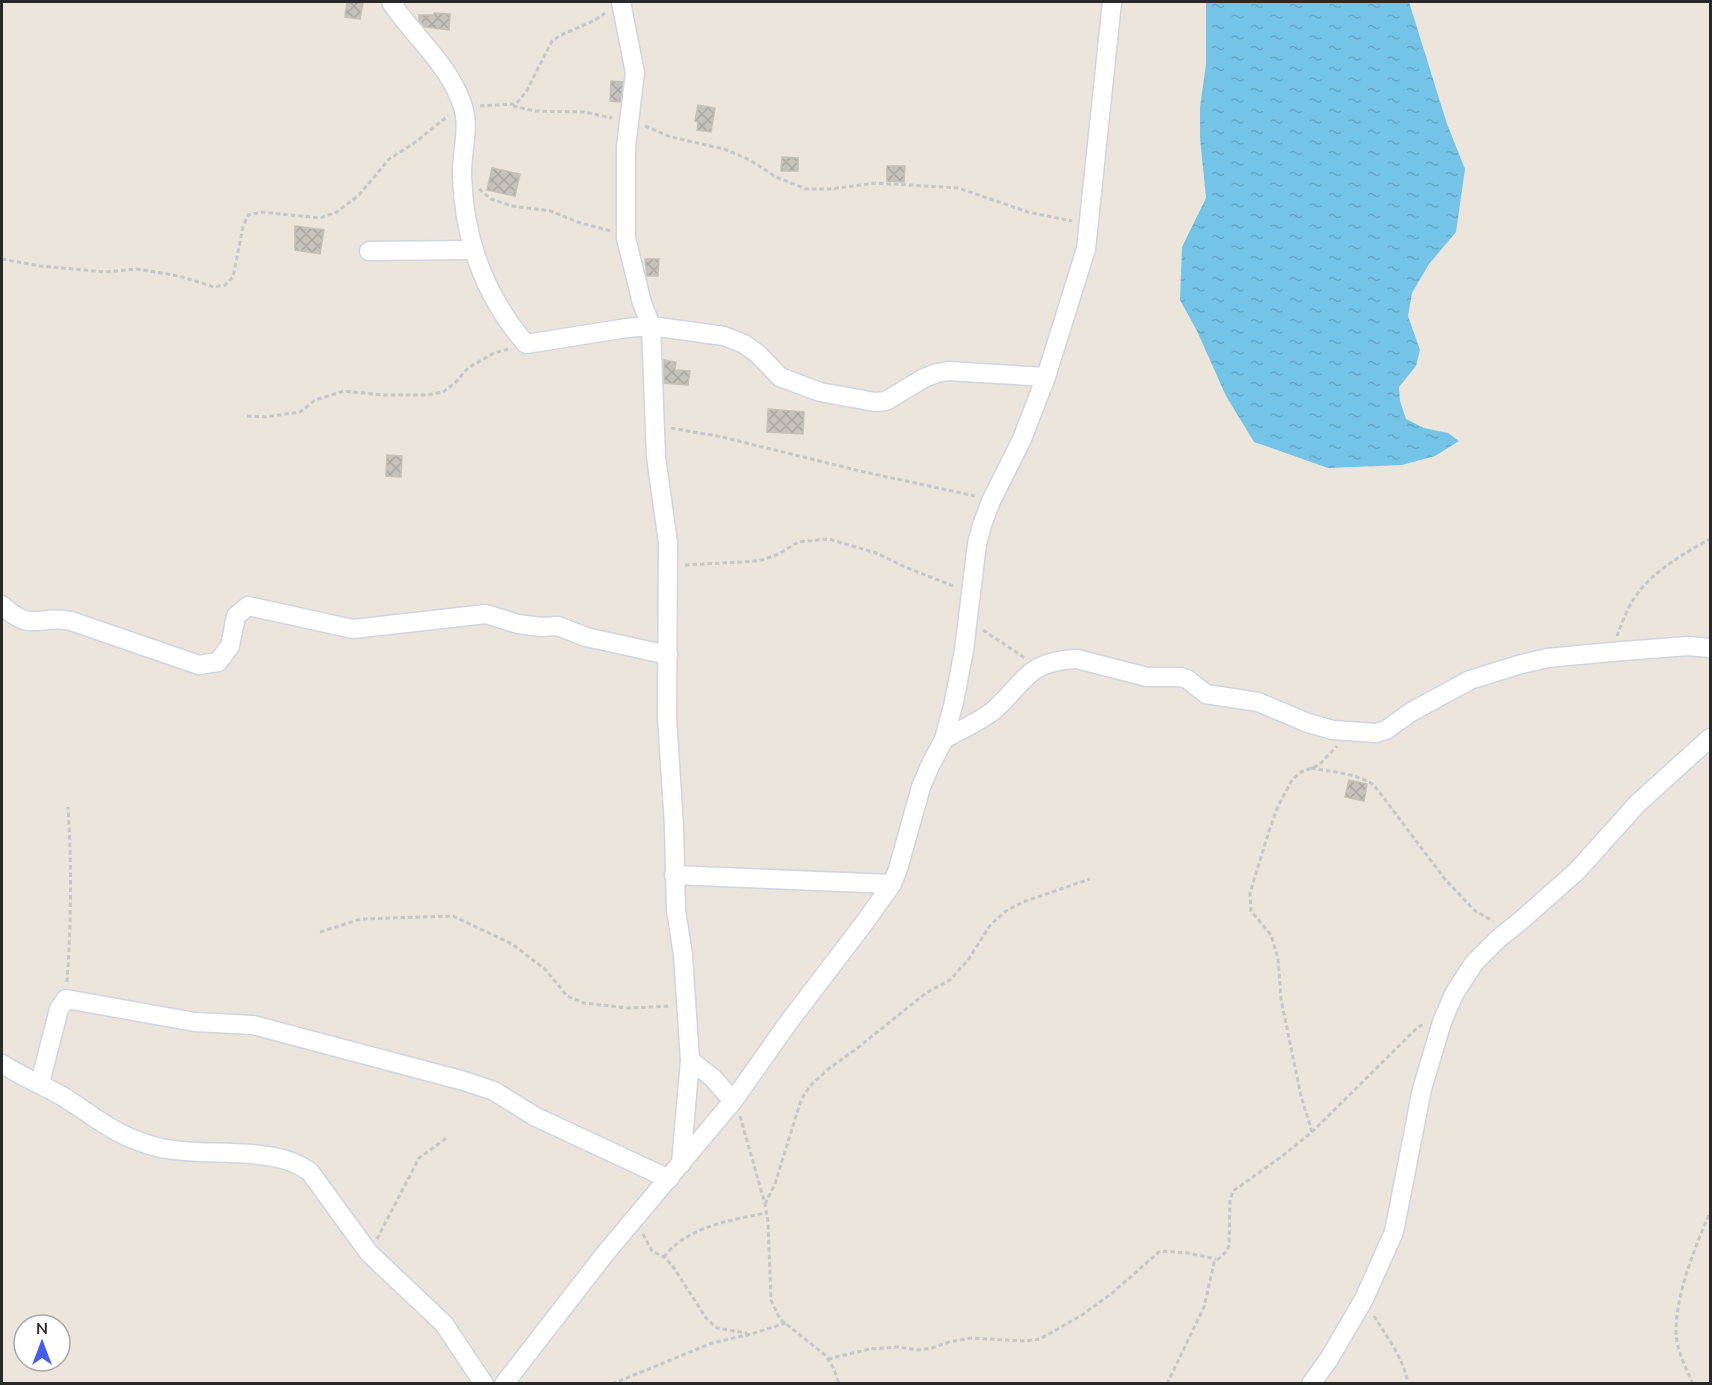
<svg xmlns="http://www.w3.org/2000/svg" width="1712" height="1385" font-family="'Nunito Sans',sans-serif">
	<defs>
		<pattern id="water-ripples" width="26" height="14" patternUnits="userSpaceOnUse" patternTransform="scale(1.5)"><rect width="26" height="14" fill="#74c4e8"/><path d="M2 4q2-2 4 0t4 0M15 11q2-2 4 0t4 0" fill="none" stroke="#64a8c7"/></pattern>
		<pattern id="building-cross-hatch" width="8" height="8" patternUnits="userSpaceOnUse" patternTransform="scale(1.5)"><rect width="8" height="8" fill="#c6c2bb"/><path d="M0 0l8 8M0 8l8-8" fill="none" stroke="#aaa7a1"/></pattern>
	</defs>
	<rect width="100%" height="100%" fill="#ebe5dc"/>
	<path fill="url(#water-ripples)" d="M1206,2H1409L1447,124L1465,169L1456,232L1429,264L1412,293L1408,316L1420,350L1416,366L1399,387L1400,401L1406,419L1424,428L1448,433L1459,441L1435,456L1402,465L1328,468L1254,442L1226,396L1197,331L1180,300L1182,247L1206,198L1200,138V107L1206,64Z"/>
	<g fill="url(#building-cross-hatch)" stroke="#c6c1b6" stroke-width="1.5">
		<path d="M347,2H363L360,19L345,17Z"/>
		<path d="M434,13L450,14L449,30L425,27L419,20V15H434Z"/>
		<path d="M611,81L623,82L620,102L610,101Z"/>
		<path d="M698,105L715,108L711,132L697,130L698,122L695,121Z"/>
		<path d="M782,157L798,158V171H781Z"/>
		<path d="M887,166H905L904,182L887,181Z"/>
		<path d="M492,168L520,174L515,196L487,190Z"/>
		<path d="M295,226L324,230L320,254L295,250Z"/>
		<path d="M645,259H659L658,276H647Z"/>
		<path d="M664,360L676,362L675,370L690,371L688,385L664,383Z"/>
		<path d="M768,409L804,412L803,434L767,432Z"/>
		<path d="M387,455L402,456L401,477L386,476Z"/>
		<path d="M1349,780L1367,784L1364,801L1345,797Z"/>
	</g>
	<g fill="none" stroke-linecap="round" stroke-linejoin="round">
		<defs>
			<g id="minor">
				<path d="M391,2C414,37 450,65 463,107C470,128 461,154 462,176C464,240 484,295 526,344L627,328L651,326L724,336L744,344L758,354L780,377L820,392L875,402L886,401L924,378L937,373L948,371L1046,377"/>
				<path d="M621,2L635,73L626,147V238L642,303L651,326L656,457L668,543L667,718L674,826L676,910L683,955L690,1060L681,1164"/>
				<path d="M369,251L472,250"/>
				<path d="M2,605C32,634 39,614 71,621L199,665L218,662L230,646L236,616L248,606L353,629L486,614L518,624L541,627L558,626L586,637L668,655"/>
				<path d="M944,739C960,730 979,722 993,711C1026,682 1026,661 1077,659L1147,677H1180L1187,679L1206,694L1258,702L1308,723L1333,730L1376,733L1386,730L1411,712L1470,680L1518,665L1547,658L1611,652L1688,646L1710,648"/>
				<path d="M674,875L892,884"/>
				<path d="M690,1060L713,1078L733,1101"/>
				<path d="M2,1064C21,1076 42,1085 62,1096C88,1112 111,1132 141,1142C149,1145 158,1148 167,1149C209,1157 275,1145 310,1172L369,1253L444,1324L484,1384"/>
				<path d="M40,1083L59,1009L66,999L195,1022L253,1025L464,1081L494,1091L534,1116L669,1179"/>
				<path d="M504,1384L604,1255L733,1101L788,1023L865,922L892,884L898,869L921,787L929,768L944,739L954,702L964,650L977,544L982,525L991,501L1022,439L1046,377L1086,249L1112,2"/>
				<path d="M1311,1384L1329,1359L1364,1299L1394,1232L1422,1089L1442,1022L1454,994L1474,963L1498,939L1518,923L1577,871L1638,803L1710,738"/>
			</g>
		</defs>
		<use href="#minor" stroke="#d1d4e1" stroke-width="21"/>
		<g stroke="#c7c7c7" stroke-width="3" stroke-dasharray="4.5 3" stroke-linecap="butt">
			<path d="M480,106L516,104L526,92L552,41C568,29 589,26 605,13"/>
			<path d="M513,106L535,111L584,112L612,118"/>
			<path d="M645,126L671,137L724,149L750,160L776,177L806,189H830L876,183L958,188L1028,212L1072,221"/>
			<path d="M479,189L491,199L512,206L551,211L577,222L611,231"/>
			<path d="M2,259L40,266L106,272L137,269L179,276L214,287L225,285L233,277L243,227L248,215L262,212L320,218L337,212L359,195L389,159L413,144L448,116"/>
			<path d="M247,416L265,417L300,412L315,400L344,391L383,395H427L443,392L455,383L468,368L494,353L509,349"/>
			<path d="M671,428L722,437L860,471L975,496"/>
			<path d="M685,565L759,561L779,554L798,542L829,539L876,553L905,567L956,587"/>
			<path d="M983,630L1025,658"/>
			<path d="M1617,636C1622,622 1628,606 1638,593C1655,570 1686,552 1710,539"/>
			<path d="M1311,768C1333,772 1355,773 1374,785L1444,878L1474,910L1493,921"/>
			<path d="M320,932L361,919L453,916L512,944L546,970L567,996L584,1003L628,1008L671,1006"/>
			<path d="M67,982C71,924 72,866 68,807"/>
			<path d="M740,1116L765,1204L768,1222L771,1300L780,1319L825,1355L834,1369L839,1384"/>
			<path d="M1312,1132L1301,1096L1281,999L1278,958L1271,935L1251,911L1250,893L1269,831L1278,806L1292,780L1301,772L1319,765L1337,746"/>
			<path d="M765,1204L775,1184L801,1100L810,1086L827,1070L856,1049L926,993L950,980L968,960L991,924L1006,911L1023,902L1090,879"/>
			<path d="M643,1234L652,1251L664,1257L672,1265L706,1318L717,1328L747,1333"/>
			<path d="M377,1239L419,1158L448,1137"/>
			<path d="M664,1257C686,1227 731,1220 766,1213"/>
			<path d="M1374,1316C1387,1337 1404,1359 1408,1384"/>
			<path d="M828,1359L870,1349L898,1347L919,1350L932,1348L949,1342L971,1338L1025,1341L1040,1339L1082,1315L1111,1294L1160,1251L1188,1253L1216,1259"/>
			<path d="M612,1384L712,1343L751,1334L786,1323"/>
			<path d="M1167,1384L1204,1307L1214,1263L1227,1251L1229,1246L1230,1200L1233,1191L1281,1157L1312,1132L1418,1027L1424,1024"/>
			<path d="M1693,1384C1685,1366 1675,1347 1676,1327C1678,1288 1695,1248 1710,1212"/>
		</g>
		<use href="#minor" stroke="#fff" stroke-width="18"/>
	</g>
	<rect width="1712" height="1385" fill="none" stroke="#292929" stroke-width="6"/>
	<g transform="translate(42 1343)"><circle r="28" fill="#ffffff" stroke="#a9a9a9" stroke-width="1.5"/>
	<path d="M0-4.5L10 22L0 15L-10 22Z" fill="#445df0"/>
	<text y="-9" font-size="16" font-weight="bold" text-anchor="middle" fill="#292929">N</text>
	</g>
</svg>
